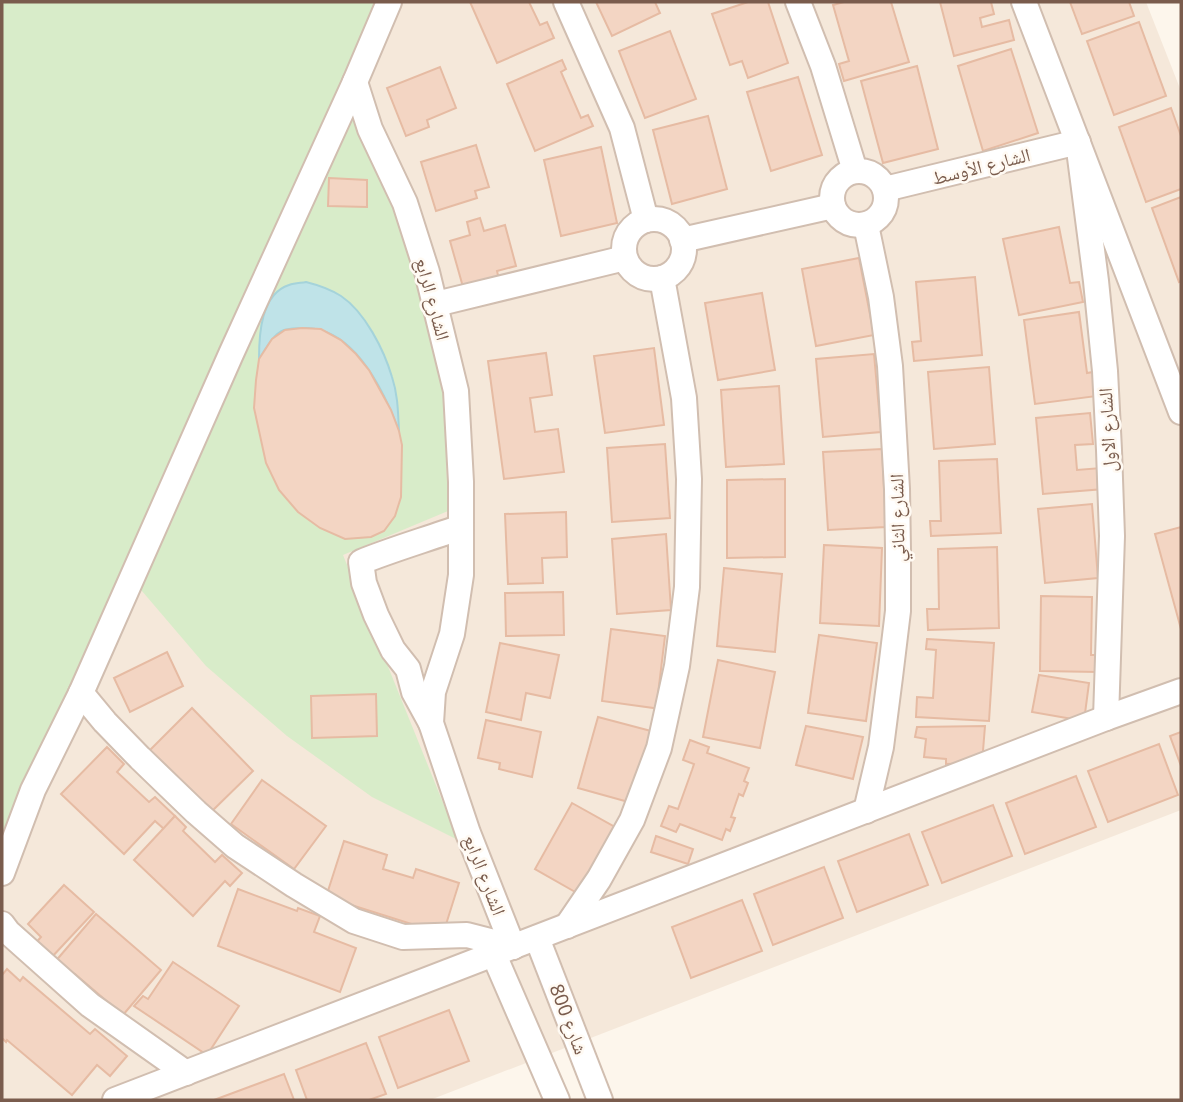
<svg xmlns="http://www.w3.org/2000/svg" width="1183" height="1102" font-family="'Noto Sans','Noto Naskh Arabic',sans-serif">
	<rect width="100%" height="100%" fill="#fdf6ec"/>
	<path fill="#f5e8da" d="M377,2H1146L1181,91V810L430,1100H2V853Z"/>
	<g fill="#d8ecc9">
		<path d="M2,2H377L2,853Z"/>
		<path d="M349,109L399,223L426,313L444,398L448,511L343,555L458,840L372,797L287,736L206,666L136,584Z"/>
	</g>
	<path fill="#bfe3e8" stroke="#a5d3da" stroke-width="2" d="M306,282C318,285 330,289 341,296C365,312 384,350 392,377C398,395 398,413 399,431C384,391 355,329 306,328C299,328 290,328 284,330C272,335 266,349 259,359C259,334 261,294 289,285C295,283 301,283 306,282Z"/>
	<g fill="#f3d5c3" stroke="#e6bba3" stroke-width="2">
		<path d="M470,2H529L540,25L547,22L554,38L497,63Z"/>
		<path d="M596,2H655L660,13L612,36Z"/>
		<path d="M748,2H768L788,63L748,78L742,61L730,65L712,14Z"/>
		<path d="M844,2H891L909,62L844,81L839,64L849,61L833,5Z"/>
		<path d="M940,2H991L994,14L980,18L982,27L1009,20L1014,40L954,56Z"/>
		<path d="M1070,2H1129L1134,16L1082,34Z"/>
		<path d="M1139,22L1166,96L1114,115L1087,41Z"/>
		<path d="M670,31L696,99L645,118L619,51Z"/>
		<path d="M1011,49L1038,133L983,151L958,66Z"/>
		<path d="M562,60L566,69L561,72L581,118L588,115L593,126L535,151L507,84Z"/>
		<path d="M917,66L938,149L883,163L861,81Z"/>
		<path d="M440,67L456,108L427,120L429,127L406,136L387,88Z"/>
		<path d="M798,77L822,155L771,171L747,92Z"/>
		<path d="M1171,108L1181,136V189L1146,202L1119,127Z"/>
		<path d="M708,116L727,189L672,204L653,130Z"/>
		<path d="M476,145L489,187L475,191L477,198L436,211L421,162Z"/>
		<path d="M601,147L617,223L561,236L544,160Z"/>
		<path d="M329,178L367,180V207L328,206Z"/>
		<path d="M1181,197V281L1179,282L1152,208Z"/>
		<path d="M480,218L484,231L505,225L516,266L497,271L500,284L465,294L450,241L470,235L467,222Z"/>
		<path d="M1059,227L1070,283L1079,282L1083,302L1019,315L1003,239Z"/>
		<path d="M859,258L874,335L816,346L802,269Z"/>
		<path d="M975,277L982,355L914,361L912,342L921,341L916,282Z"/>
		<path d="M762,293L775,370L718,380L705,303Z"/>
		<path d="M1079,312L1087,373L1093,372L1097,396L1035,404L1024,320Z"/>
		<path d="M302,328L321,329L341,340L356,354L369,370L391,410L399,431L402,445L401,497L395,516L384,531L371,537L345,539L320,528L298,512L279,490L266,463L254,408L256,380L259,359L272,339L285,330Z"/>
		<path d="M654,348L664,425L605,433L594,356Z"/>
		<path d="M546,353L552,395L530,398L535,432L558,429L564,472L504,479L488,361Z"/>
		<path d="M874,354L881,432L823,437L816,359Z"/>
		<path d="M989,367L995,444L934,449L928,372Z"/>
		<path d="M779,386L784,464L726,467L721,390Z"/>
		<path d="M1090,413L1093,444L1075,445L1077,470L1101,468L1104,489L1043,494L1036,418Z"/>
		<path d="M665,444L670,518L612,522L607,448Z"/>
		<path d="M882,449L886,527L828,530L823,452Z"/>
		<path d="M997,459L1001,533L931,536L930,521H941L939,461Z"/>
		<path d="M785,479V557L727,558V480Z"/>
		<path d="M1092,504L1098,578L1045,583L1038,509Z"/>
		<path d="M566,512L567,557L542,558L543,583L508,584L505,514Z"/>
		<path d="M1181,527V629L1155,534Z"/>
		<path d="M666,534L671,610L617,614L612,539Z"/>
		<path d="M824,545L882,548L879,626L820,623Z"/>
		<path d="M997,547L999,628L928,630L927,609H939L938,549Z"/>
		<path d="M724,568L782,574L775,652L717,646Z"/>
		<path d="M563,592L564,635L506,636L505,593Z"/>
		<path d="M1041,596L1092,597L1091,655H1099L1098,672L1040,671Z"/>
		<path d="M611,629L665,636L658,694L662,695L661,709L602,701Z"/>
		<path d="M819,635L877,643L866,721L808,713Z"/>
		<path d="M927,639L994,643L989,721L916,717L917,697L933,698L936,650L926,649Z"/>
		<path d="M500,643L559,655L550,698L526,693L521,720L486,712Z"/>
		<path d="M167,652L183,686L130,712L114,678Z"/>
		<path d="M718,660L775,672L760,748L703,737Z"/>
		<path d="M1039,675L1089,683L1084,721L1032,712Z"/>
		<path d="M376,694L377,736L312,738L311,696Z"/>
		<path d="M192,708L253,771L209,814L148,752Z"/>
		<path d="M598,717L651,731L632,803L578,788Z"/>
		<path d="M486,720L541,732L532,777L499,769L500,763L478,758Z"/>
		<path d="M806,726L863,737L853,779L796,765Z"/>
		<path d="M985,726L982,763L946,764V759L924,757L926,739L915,737L917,727Z"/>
		<path d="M1181,732V766L1170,736Z"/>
		<path d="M690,740L709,747L707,753L749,768L744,781L748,783L743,796L739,794L731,817L735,818L730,831L726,829L722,840L680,824L676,832L661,826L669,806L678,809L692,770L694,764L683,760Z"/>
		<path d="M1159,744L1178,795L1108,822L1088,771Z"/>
		<path d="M107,747L124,764L117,772L149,802L155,797L175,816L164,829L155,821L124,854L61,794Z"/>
		<path d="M1076,776L1096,827L1025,854L1006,803Z"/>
		<path d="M262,780L326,826L294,869L231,824Z"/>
		<path d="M572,803L622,831L584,897L535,869Z"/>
		<path d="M993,805L1012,856L942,883L922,832Z"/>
		<path d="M175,816L186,827L183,831L215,862L222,855L242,873L230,886L225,881L193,916L134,860Z"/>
		<path d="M909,834L928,885L857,912L838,861Z"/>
		<path d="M656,836L693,849L688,864L651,852Z"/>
		<path d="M344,841L387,855L383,869L413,878L416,869L459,883L443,934L326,897Z"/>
		<path d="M824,867L843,918L773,945L754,894Z"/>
		<path d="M64,885L94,912L50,959L34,945L41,937L28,924Z"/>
		<path d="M238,889L297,911L298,908L320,916L314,932L356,948L340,992L218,946Z"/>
		<path d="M742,900L762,951L691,978L672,927Z"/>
		<path d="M96,914L161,970L123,1015L75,974L71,978L54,963Z"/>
		<path d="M173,962L239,1006L207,1055L134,1006L143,996L148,999Z"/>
		<path d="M7,969L20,981L23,977L90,1034L95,1029L127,1056L110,1076L97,1065L72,1095L7,1040L6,1042L2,1038V975Z"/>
		<path d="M449,1010L469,1061L398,1088L379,1037Z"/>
		<path d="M366,1043L386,1094L369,1100H307L296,1070Z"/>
		<path d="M284,1074L294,1100H214Z"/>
	</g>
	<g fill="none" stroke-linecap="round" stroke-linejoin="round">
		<defs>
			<g id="street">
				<path d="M566,2L622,128L646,220"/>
				<path d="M798,2L823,66L855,171"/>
				<path d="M1024,2L1181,412"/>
				<path d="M355,82L370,129L405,203L427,272L456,391L461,482V575L452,634L433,692L431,723L468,833L513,947"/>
				<circle cx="859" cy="198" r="27"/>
				<path d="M885,189L1078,142L1096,281L1105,371L1109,450L1112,536L1106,718"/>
				<circle cx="654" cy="249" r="30"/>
				<path d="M682,240L833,206"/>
				<path d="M436,304L625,258"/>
				<path d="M81,693L105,722L140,758L196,812L235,846L294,885L354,921L403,937L467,935L513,947"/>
				<path d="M431,723L414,692L408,669L393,650L376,615L364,583L361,562C393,549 428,539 461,527"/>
				<path d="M866,811L881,747L890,677L898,611V549L897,489L890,366L881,297L866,225"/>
				<path d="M2,873L33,790L81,693L231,354L355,82L389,2"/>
				<path d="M2,924L8,932L90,1005L186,1073"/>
				<path d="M567,926L599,879L632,820L659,748L677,666L687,587L689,479L684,398L662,278"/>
				<path d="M537,938L600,1100"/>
				<path d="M494,955L557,1100"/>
				<path d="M115,1100L1106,718L1181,691"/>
			</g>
		</defs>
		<use href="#street" stroke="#d1beb0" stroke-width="28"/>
		<use href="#street" stroke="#fff" stroke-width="24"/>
	</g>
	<g text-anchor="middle" stroke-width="5" stroke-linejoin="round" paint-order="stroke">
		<g font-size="19" fill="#7a5c4d" stroke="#fffaf3">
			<text transform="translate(981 166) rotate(-14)" y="7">الشارع الأوسط</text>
			<text transform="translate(433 299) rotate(75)" y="7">الشارع الرابع</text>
			<text transform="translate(1107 430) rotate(-93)" y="7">الشارع الاول</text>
			<text transform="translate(897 518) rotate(-91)" y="7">الشارع الثاني</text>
			<text transform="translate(485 875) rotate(69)" y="7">الشارع الرابع</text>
			<text transform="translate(569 1019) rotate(69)" y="7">شارع 800</text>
		</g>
	</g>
	<rect width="1183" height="1102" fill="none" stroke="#7a5c4d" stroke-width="7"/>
</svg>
